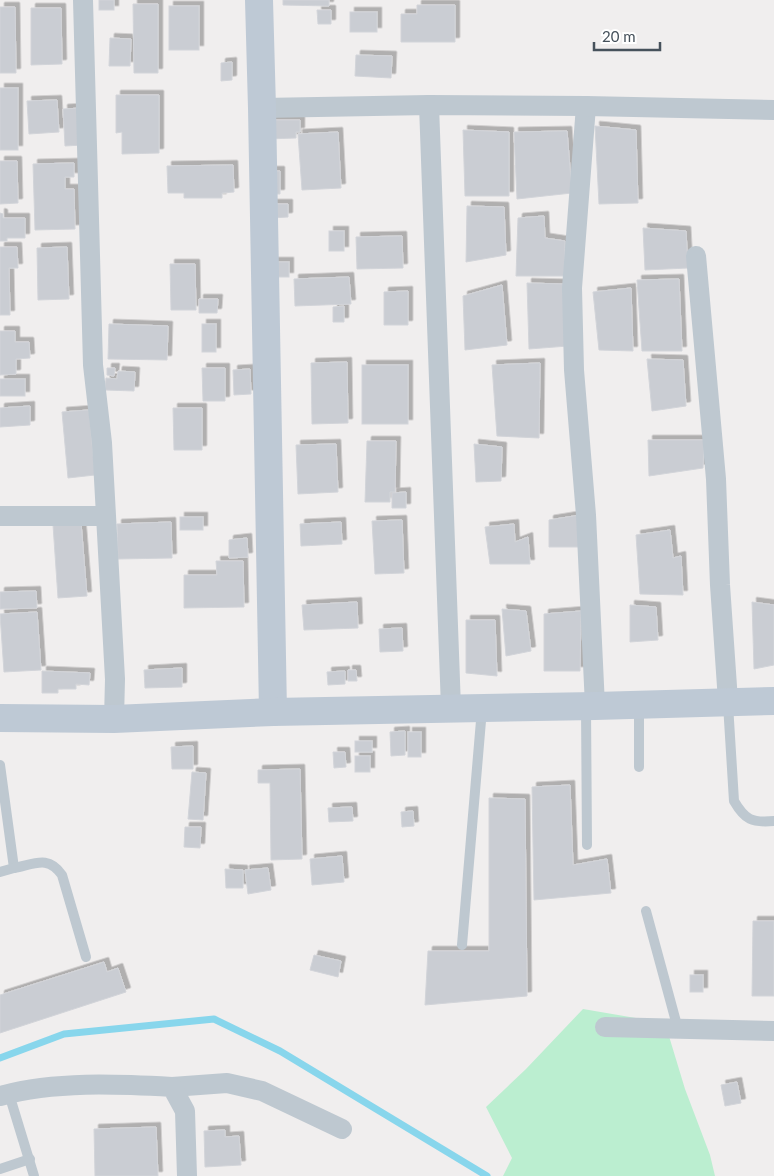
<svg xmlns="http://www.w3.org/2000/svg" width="774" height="1176" font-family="Lato,sans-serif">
	<defs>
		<filter id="shadow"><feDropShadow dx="4.5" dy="-4.5" stdDeviation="0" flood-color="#0004"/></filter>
	</defs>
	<rect width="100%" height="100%" fill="#f0eeee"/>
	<path fill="#bbeed0" d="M583,1009L665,1023L685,1089L710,1155L715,1176H503L512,1158L486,1107L526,1069Z"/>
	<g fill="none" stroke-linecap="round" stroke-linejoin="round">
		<path stroke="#88d6ec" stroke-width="7" d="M0,1058L64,1034L214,1019L280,1051L487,1176"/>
	</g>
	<g fill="#cacdd3" stroke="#d2d4d9" filter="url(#shadow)">
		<rect x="99" y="0" width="15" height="10"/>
		<path d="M283,0H329V6L283,5Z"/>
		<path d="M133,4H158V73H134Z"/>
		<path d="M417,5H455V42H401V14H417Z"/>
		<rect x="169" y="6" width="30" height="44"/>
		<path d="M0,7H15L16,73H0Z"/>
		<path d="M31,8H61L62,64L31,65Z"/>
		<path d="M317,10H331V24H318Z"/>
		<rect x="350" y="12" width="27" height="20"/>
		<path d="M110,38L131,39L130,66H109Z"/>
		<path d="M356,55L392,56L391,78L355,76Z"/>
		<path d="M232,62V80L221,81V63Z"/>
		<rect x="0" y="88" width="18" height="62"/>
		<path d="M116,95H159V153L122,154V132L116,133Z"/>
		<path d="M57,100L59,132L29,134L27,101Z"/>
		<path d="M82,108L84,145L65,146L63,109Z"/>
		<path d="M267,120H300V132H296V138L267,139Z"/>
		<path d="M595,126L636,130L638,203L599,204Z"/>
		<path d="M463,130L509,132V196H465Z"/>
		<path d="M567,131L572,193L517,199L514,132Z"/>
		<path d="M338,132L341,188L302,190L298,134Z"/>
		<path d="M0,161H17L18,203L0,204Z"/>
		<path d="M74,163V177H65V189H74L75,229L35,230L33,164Z"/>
		<path d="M233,165L234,192L222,193V198H184V193H168L167,166Z"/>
		<path d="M269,171H280V194H268Z"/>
		<path d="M271,204H288V217L272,218Z"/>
		<path d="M467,206L504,207L506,255L466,262Z"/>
		<path d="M0,213L3,214V218H25V238H7V241H0Z"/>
		<path d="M544,216L545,238L565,241L564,276H516L518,218Z"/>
		<path d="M643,228L686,231L688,268L645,270Z"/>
		<rect x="329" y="231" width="15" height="20"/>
		<path d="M402,236L403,268L357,269L356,237Z"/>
		<path d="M0,247H17L18,268H9L10,315H0Z"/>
		<path d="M67,247L69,299L38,300L37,248Z"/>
		<rect x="273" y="262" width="16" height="15"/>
		<path d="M170,264H195L196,310H171Z"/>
		<path d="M349,277L351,304L295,306L294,279Z"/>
		<path d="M679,279L682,351H642L637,280Z"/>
		<path d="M527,283L563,284L568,346L529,349Z"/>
		<path d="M502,285L507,345L465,350L463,296Z"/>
		<path d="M631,288L633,351L599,350L593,292Z"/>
		<path d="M408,291V325H384V292Z"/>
		<path d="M199,299H218L217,313H199Z"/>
		<path d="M344,306V322H333V307Z"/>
		<path d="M109,324L168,326L167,360L108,359Z"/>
		<rect x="202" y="324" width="14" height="28"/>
		<path d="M0,331H15V342H29L30,358L16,359V374L0,375Z"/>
		<path d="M647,359L683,360L686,406L652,411Z"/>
		<path d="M347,362L348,423L312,424L311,363Z"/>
		<path d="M540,363L539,438L497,436L492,365Z"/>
		<rect x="362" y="365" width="46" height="59"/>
		<path d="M107,368H115L114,376L107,375Z"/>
		<path d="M202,368H225V401H203Z"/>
		<path d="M250,369L251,394L234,395L233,370Z"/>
		<path d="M118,371L135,372L134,391L105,390L106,378L117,379Z"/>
		<rect x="0" y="379" width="25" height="17"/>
		<path d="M30,406V425L0,427V408Z"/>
		<path d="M173,408H202V450H174Z"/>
		<path d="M89,410L95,475L68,478L62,412Z"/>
		<path d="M648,440H704L703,468L649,476Z"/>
		<path d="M367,441H396L395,492H390V502H365Z"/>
		<path d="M336,444L338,492L298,494L296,445Z"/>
		<path d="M474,444L502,447L501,481L476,482Z"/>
		<path d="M406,492V508H392V493Z"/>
		<path d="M580,515L581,547H549V520Z"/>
		<rect x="180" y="517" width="23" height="13"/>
		<path d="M402,520L404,573L375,574L372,521Z"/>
		<path d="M171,522L172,558L118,559L117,524Z"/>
		<path d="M341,522L342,544L301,546L300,524Z"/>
		<path d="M81,523L87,596L58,598L53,525Z"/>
		<path d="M514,524L515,542L528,537L530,564H490L485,527Z"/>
		<path d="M670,530L673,558L681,556L683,595L640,594L636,535Z"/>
		<path d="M247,538L248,557L229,558V540Z"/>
		<path d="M216,561H243L244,607L184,608V575H217Z"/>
		<path d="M36,591L37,608L0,609V592Z"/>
		<path d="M357,602L358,628L304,630L302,605Z"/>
		<path d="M752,602L774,605V665L754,669Z"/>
		<path d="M630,605L656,607L658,640L630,642Z"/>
		<path d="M502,609L526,611L531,651L506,656Z"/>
		<path d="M581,611L580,671H544V614Z"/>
		<path d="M37,612L41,670L4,672L0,614Z"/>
		<path d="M466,620H495L497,676L466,673Z"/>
		<path d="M402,628L403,651L380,652L379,629Z"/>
		<path d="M182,668V687L145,688L144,670Z"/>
		<path d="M348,670H356L357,681H348Z"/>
		<path d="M42,671L90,673L89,685L76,684V689H58V693H42Z"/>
		<path d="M345,671V684L328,685L327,672Z"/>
		<path d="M405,731V755L391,756L390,732Z"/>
		<rect x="408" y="732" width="13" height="25"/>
		<rect x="355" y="741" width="17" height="11"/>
		<path d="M193,746V769H172L171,747Z"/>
		<path d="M333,752H345L346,767L334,768Z"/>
		<rect x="355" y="756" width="15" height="16"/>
		<path d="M300,769L302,859L271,860L270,783H258V770Z"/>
		<path d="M192,772L206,773L203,820L188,819Z"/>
		<path d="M570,785L573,865L607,859L611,893L534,900L532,787Z"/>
		<path d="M489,798L525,799L527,996L425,1005L428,951H489Z"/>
		<path d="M352,807L353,821L329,822L328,808Z"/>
		<path d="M413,811L414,826L402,827L401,812Z"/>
		<path d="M185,827H201L200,848L184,847Z"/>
		<path d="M342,856L344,882L312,885L310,859Z"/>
		<path d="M268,868L271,890L248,894L245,870Z"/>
		<path d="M225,869L243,870V888H226Z"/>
		<path d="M753,921H774V996H752Z"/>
		<path d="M314,955L341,961L338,977L310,970Z"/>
		<path d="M104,962L107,972L118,968L126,992L0,1033V995Z"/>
		<rect x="690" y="975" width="13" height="17"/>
		<path d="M737,1082L741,1103L725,1106L721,1085Z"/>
		<path d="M156,1127L158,1176H95L94,1129Z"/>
		<path d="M225,1130V1137L239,1136L241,1165L205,1167L204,1131Z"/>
	</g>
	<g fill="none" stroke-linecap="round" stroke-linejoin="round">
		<g stroke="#bec8d0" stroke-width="10">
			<path d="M728,704L734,801C745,820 752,823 774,821"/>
			<path d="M639,706V767"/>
			<path d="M586,707L587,845"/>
			<path d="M0,765L14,868L0,872"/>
			<path d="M14,868C35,864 48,855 62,875L86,957"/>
			<path d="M646,911L678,1029"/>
			<path d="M462,945L482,709"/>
			<path d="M9,1094L34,1176"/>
			<path d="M0,1169L30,1159"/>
		</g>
		<g stroke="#bec8d0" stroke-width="20">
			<path d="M83,0L93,365L102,443L115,679L114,719"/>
			<path d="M429,105L451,708"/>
			<path d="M586,106L572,288L574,370L586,515L595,706"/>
			<path d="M262,108L429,105L586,106L774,110"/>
			<path d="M696,256L716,479L720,585L728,701"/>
			<path d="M0,516H105"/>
			<path d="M605,1027L774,1031"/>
			<path d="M172,1087L227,1083L262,1091L342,1129"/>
			<path d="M0,1096C55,1081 116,1084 172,1087L185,1111L187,1176"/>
		</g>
		<g stroke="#bec9d5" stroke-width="28">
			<path d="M259,0L262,108L273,712"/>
			<path d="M0,718L114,719L273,712L595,706L774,701"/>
		</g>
	</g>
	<path d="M594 42v8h66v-8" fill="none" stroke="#46515b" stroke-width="2.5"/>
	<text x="602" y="42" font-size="15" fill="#46515b" stroke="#ffffff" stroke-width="4" paint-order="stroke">20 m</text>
</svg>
